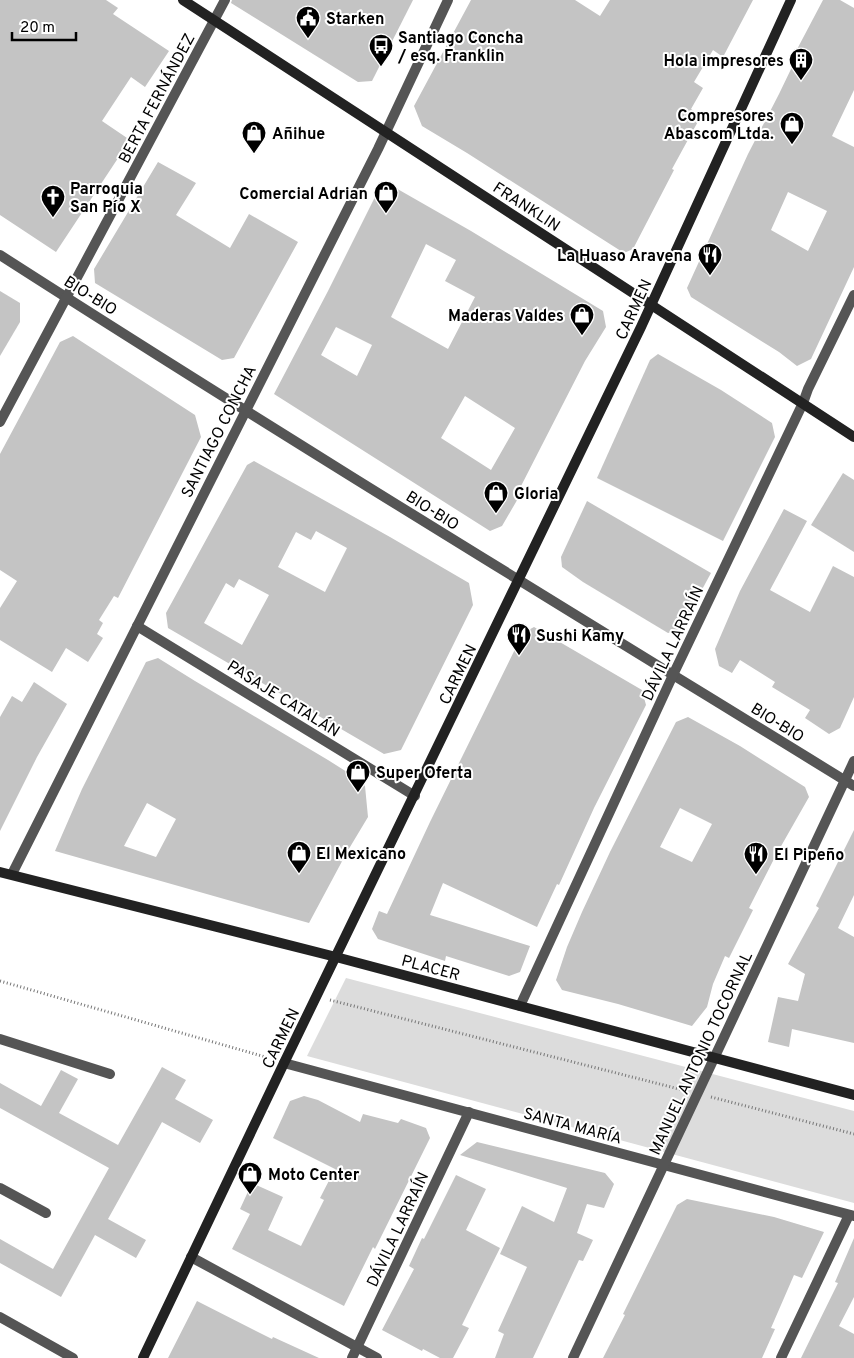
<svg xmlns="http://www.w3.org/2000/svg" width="854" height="1358" font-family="Overpass,sans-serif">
	<rect width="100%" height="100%" fill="#fff"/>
	<path fill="#dcdcdc" d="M346,978L854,1111V1203L307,1056Z"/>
	<g fill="#c4c4c4" fill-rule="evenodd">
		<path d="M0,0H106L118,8L113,14L169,51L145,87L131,77L102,121L130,140L56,252L0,215Z"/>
		<path d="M232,0H413L372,81L358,82L231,3Z"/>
		<path d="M471,0H575L600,16L610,0H753L723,57L713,50L694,82L703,88L691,109L701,116L672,169L674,170L633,249L624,253L467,153L422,126L414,106Z"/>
		<path d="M823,0H840L854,8V90L832,136L854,147V267L811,359L797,366L779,352L691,297L687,288L748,154L779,94L792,67L790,66L794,55ZM788,192L827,211L808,251L771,230Z"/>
		<path d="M158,162L196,183L176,215L230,248L249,214L298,242L234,358L222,360L95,283L94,269Z"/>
		<path d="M387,183L471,231L603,311L606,327L585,361L520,488L523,490L502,526L490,531L274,394L328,291L378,191ZM426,244L456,260L445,281L475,297L448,349L391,317ZM336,327L372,345L357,376L321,355ZM465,396L515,428L491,470L441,438Z"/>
		<path d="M0,291L20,303V322L0,356Z"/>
		<path d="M73,336L195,415L201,437L118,598L114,596L99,620L103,623L97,634L103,638L88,662L66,648L52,672L0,640V608L17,581L0,570V454L60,342Z"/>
		<path d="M658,354L721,390L772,423L775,437L723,541L597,478L650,360Z"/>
		<path d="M254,461L390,537L469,583L473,605L401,750L384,754L168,628L166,613L247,465ZM316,531L347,548L325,592L278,567L296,532L311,540ZM239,579L269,595L242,645L204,623L226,583L234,588Z"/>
		<path d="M843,473L854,480V552L811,525Z"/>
		<path d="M587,501L711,573L680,630L668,633L583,582L562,567L561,557Z"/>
		<path d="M784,509L807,521L770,590L810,612L833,566L854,577V697L840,728L829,734L805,718L810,710L772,687L775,682L740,660L732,673L719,666L715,649L740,591Z"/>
		<path d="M534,627L642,690L646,705L594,808L559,885L557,884L537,927L443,883L430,915L530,946L520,972L509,976L446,956L445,961L378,939L372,929L379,911L387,914L430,822L523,633Z"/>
		<path d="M158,658L195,681L328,760L358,779L365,786L368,817L347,852L309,923L55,851L82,789L146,662ZM147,803L176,819L156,857L124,846Z"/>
		<path d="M34,682L67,704L37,757L0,831V717L12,696L22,702Z"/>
		<path d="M688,717L740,746L805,787L809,797L776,855L749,908L753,910L729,958L725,956L713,984L707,1007L692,1026L618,1004L562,990L556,980L567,947L582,912L610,852L676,722ZM680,808L712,824L692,862L660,847Z"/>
		<path d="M854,830V895L838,928L854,937V1043L792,1029L789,1047L768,1042L778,997L798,1001L805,974L788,964L819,908L816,906Z"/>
		<path d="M162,1067L186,1080L175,1099L213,1120L200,1143L162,1122L108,1219L146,1240L136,1258L95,1235L61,1297L0,1263V1239L53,1269L109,1168L0,1108V1083L41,1106L61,1070L78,1079L59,1113L118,1145Z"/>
		<path d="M304,1096L318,1100L360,1122L363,1114L398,1123L401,1119L426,1128L430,1138L375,1249L373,1247L344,1306L232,1249L250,1214L240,1209L252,1183L283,1197L268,1230L301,1246L324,1200L320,1198L335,1169L273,1138L290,1101Z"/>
		<path d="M477,1142L605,1173L614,1184L604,1208L587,1204L577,1233L593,1240L583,1261L579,1260L533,1358H495L504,1334L498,1331L527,1267L500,1254L522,1206L554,1222L567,1188L460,1155Z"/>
		<path d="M456,1175L486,1189L466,1230L500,1248L462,1325L469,1328L453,1358H440L423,1349L422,1351L382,1330L414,1269L409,1266L422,1238L424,1239Z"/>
		<path d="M687,1199L774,1217L824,1232L802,1278L794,1275L771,1328L775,1329L762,1358H603L625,1315L623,1314L677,1205Z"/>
		<path d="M854,1238V1297L839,1326L854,1334V1358H801L838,1283L835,1282Z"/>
		<path d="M197,1301L272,1339L273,1337L319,1358H168Z"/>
	</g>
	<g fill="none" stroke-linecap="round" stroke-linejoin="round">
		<g stroke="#777" stroke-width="3" stroke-dasharray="1 2.5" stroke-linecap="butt">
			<path d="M0,981L269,1058"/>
			<path d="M330,1000L683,1090"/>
			<path d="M711,1097L854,1134"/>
		</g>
		<g stroke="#555" stroke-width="10">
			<path d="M0,1039L110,1074"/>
			<path d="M0,1188L46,1213"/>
			<path d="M0,1317L73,1358"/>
		</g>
		<g stroke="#555" stroke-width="10">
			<path d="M0,255C282,436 568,610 854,786"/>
			<path d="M0,422L225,0"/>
			<path d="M137,626L415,796"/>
			<path d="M12,874L378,149L448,0"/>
			<path d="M520,1006L673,675L803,403L808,389L854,295"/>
			<path d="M284,1063L854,1216"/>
			<path d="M191,1257L377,1358"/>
			<path d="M352,1358L469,1112"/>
			<path d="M573,1358L854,761"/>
			<path d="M781,1358L849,1215"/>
		</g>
		<g stroke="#222" stroke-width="10">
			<path d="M183,0L854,437"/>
			<path d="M0,872L336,957L854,1095"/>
			<path d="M143,1358L284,1063L641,327L791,0"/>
		</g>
	</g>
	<defs>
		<symbol id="civic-pin" viewBox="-11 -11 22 30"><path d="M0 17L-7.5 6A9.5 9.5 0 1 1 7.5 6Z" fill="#000" stroke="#fff"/><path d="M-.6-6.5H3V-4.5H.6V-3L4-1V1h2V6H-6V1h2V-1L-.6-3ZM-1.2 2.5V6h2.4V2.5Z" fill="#fff"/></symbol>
		<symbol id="bus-pin" viewBox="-11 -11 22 30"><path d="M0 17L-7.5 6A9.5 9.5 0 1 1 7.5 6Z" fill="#000" stroke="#fff"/><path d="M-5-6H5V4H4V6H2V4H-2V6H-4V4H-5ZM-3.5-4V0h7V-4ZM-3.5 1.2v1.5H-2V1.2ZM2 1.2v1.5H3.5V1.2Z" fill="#fff"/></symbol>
		<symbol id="building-pin" viewBox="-11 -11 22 30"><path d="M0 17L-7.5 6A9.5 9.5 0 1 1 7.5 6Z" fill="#000" stroke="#fff"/><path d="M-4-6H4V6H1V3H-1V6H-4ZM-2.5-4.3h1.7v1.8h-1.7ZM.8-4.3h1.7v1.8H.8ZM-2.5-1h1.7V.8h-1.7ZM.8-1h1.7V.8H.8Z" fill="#fff"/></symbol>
		<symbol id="shop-pin" viewBox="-11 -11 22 30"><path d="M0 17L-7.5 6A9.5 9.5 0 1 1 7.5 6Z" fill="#000" stroke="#fff"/><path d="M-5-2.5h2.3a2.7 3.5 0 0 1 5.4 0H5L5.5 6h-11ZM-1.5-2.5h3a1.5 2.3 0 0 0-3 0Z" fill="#fff"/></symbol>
		<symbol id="church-pin" viewBox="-11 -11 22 30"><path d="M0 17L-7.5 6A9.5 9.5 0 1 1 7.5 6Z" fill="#000" stroke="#fff"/><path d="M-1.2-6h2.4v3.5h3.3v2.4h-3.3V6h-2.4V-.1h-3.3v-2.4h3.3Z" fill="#fff"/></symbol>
		<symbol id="restaurant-pin" viewBox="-11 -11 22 30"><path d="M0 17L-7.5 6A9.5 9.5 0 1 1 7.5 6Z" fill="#000" stroke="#fff"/><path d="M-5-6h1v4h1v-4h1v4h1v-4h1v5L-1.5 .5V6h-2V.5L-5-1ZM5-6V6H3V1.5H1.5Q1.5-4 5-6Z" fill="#fff"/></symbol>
	</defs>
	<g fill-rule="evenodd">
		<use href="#civic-pin" x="294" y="4" width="28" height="38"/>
		<use href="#bus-pin" x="367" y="32" width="28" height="38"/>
		<use href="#building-pin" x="787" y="46" width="28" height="38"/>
		<use href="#shop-pin" x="778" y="110" width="28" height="38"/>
		<use href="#shop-pin" x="240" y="119" width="28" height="38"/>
		<use href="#shop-pin" x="372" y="179" width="28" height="38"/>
		<use href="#church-pin" x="39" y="183" width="28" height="38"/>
		<use href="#restaurant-pin" x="696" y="241" width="28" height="38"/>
		<use href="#shop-pin" x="568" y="301" width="28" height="38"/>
		<use href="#shop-pin" x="482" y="479" width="28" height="38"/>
		<use href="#restaurant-pin" x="505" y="621" width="28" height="38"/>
		<use href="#shop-pin" x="344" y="758" width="28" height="38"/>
		<use href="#shop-pin" x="285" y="839" width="28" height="38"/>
		<use href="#restaurant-pin" x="742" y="840" width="28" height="38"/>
		<use href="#shop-pin" x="236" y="1160" width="28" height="38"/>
	</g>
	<g text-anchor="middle" stroke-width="4" stroke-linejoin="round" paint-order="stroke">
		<g font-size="16" font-weight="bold" fill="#000" stroke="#fff" text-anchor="start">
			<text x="326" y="24">Starken</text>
			<text x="398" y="43">Santiago Concha<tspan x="398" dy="18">/ esq. Franklin</tspan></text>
			<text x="784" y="66" text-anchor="end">Hola impresores</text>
			<text x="774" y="121" text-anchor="end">Compresores<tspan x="774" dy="18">Abascom Ltda.</tspan></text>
			<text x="272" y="139">Añihue</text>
			<text x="70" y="194">Parroquia<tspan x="70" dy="18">San Pío X</tspan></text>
			<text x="368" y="199" text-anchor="end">Comercial Adrian</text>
			<text x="692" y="261" text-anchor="end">La Huaso Aravena</text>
			<text x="564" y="321" text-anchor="end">Maderas Valdes</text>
			<text x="514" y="499">Gloria</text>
			<text x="536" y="641">Sushi Kamy</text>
			<text x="376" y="778">Super Oferta</text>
			<text x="316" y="859">El Mexicano</text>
			<text x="774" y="860">El Pipeño</text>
			<text x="268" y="1180">Moto Center</text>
		</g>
		<g font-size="16" fill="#000" stroke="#fff">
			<text transform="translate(156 98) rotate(-62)" y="6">BERTA FERNÁNDEZ</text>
			<text transform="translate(527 206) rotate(33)" y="6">FRANKLIN</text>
			<text transform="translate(91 295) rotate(32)" y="6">BIO-BIO</text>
			<text transform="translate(633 309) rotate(-65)" y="6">CARMEN</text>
			<text transform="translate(218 431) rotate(-63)" y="6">SANTIAGO CONCHA</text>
			<text transform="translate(433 510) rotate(32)" y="6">BIO-BIO</text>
			<text transform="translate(672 643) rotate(-65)" y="6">DÁVILA LARRAÍN</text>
			<text transform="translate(457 674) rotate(-64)" y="6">CARMEN</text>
			<text transform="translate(284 698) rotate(32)" y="6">PASAJE CATALÁN</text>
			<text transform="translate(778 722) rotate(32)" y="6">BIO-BIO</text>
			<text transform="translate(431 967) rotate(15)" y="6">PLACER</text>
			<text transform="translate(280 1038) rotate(-64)" y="6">CARMEN</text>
			<text transform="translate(700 1053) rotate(-65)" y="6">MANUEL ANTONIO TOCORNAL</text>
			<text transform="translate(573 1125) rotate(15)" y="6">SANTA MARÍA</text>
			<text transform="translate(397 1229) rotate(-65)" y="6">DÁVILA LARRAÍN</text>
		</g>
	</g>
	<path d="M12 32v8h64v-8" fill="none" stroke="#000000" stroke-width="2.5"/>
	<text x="20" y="32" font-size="15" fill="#000000" stroke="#ffffff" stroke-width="4" paint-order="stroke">20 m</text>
</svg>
